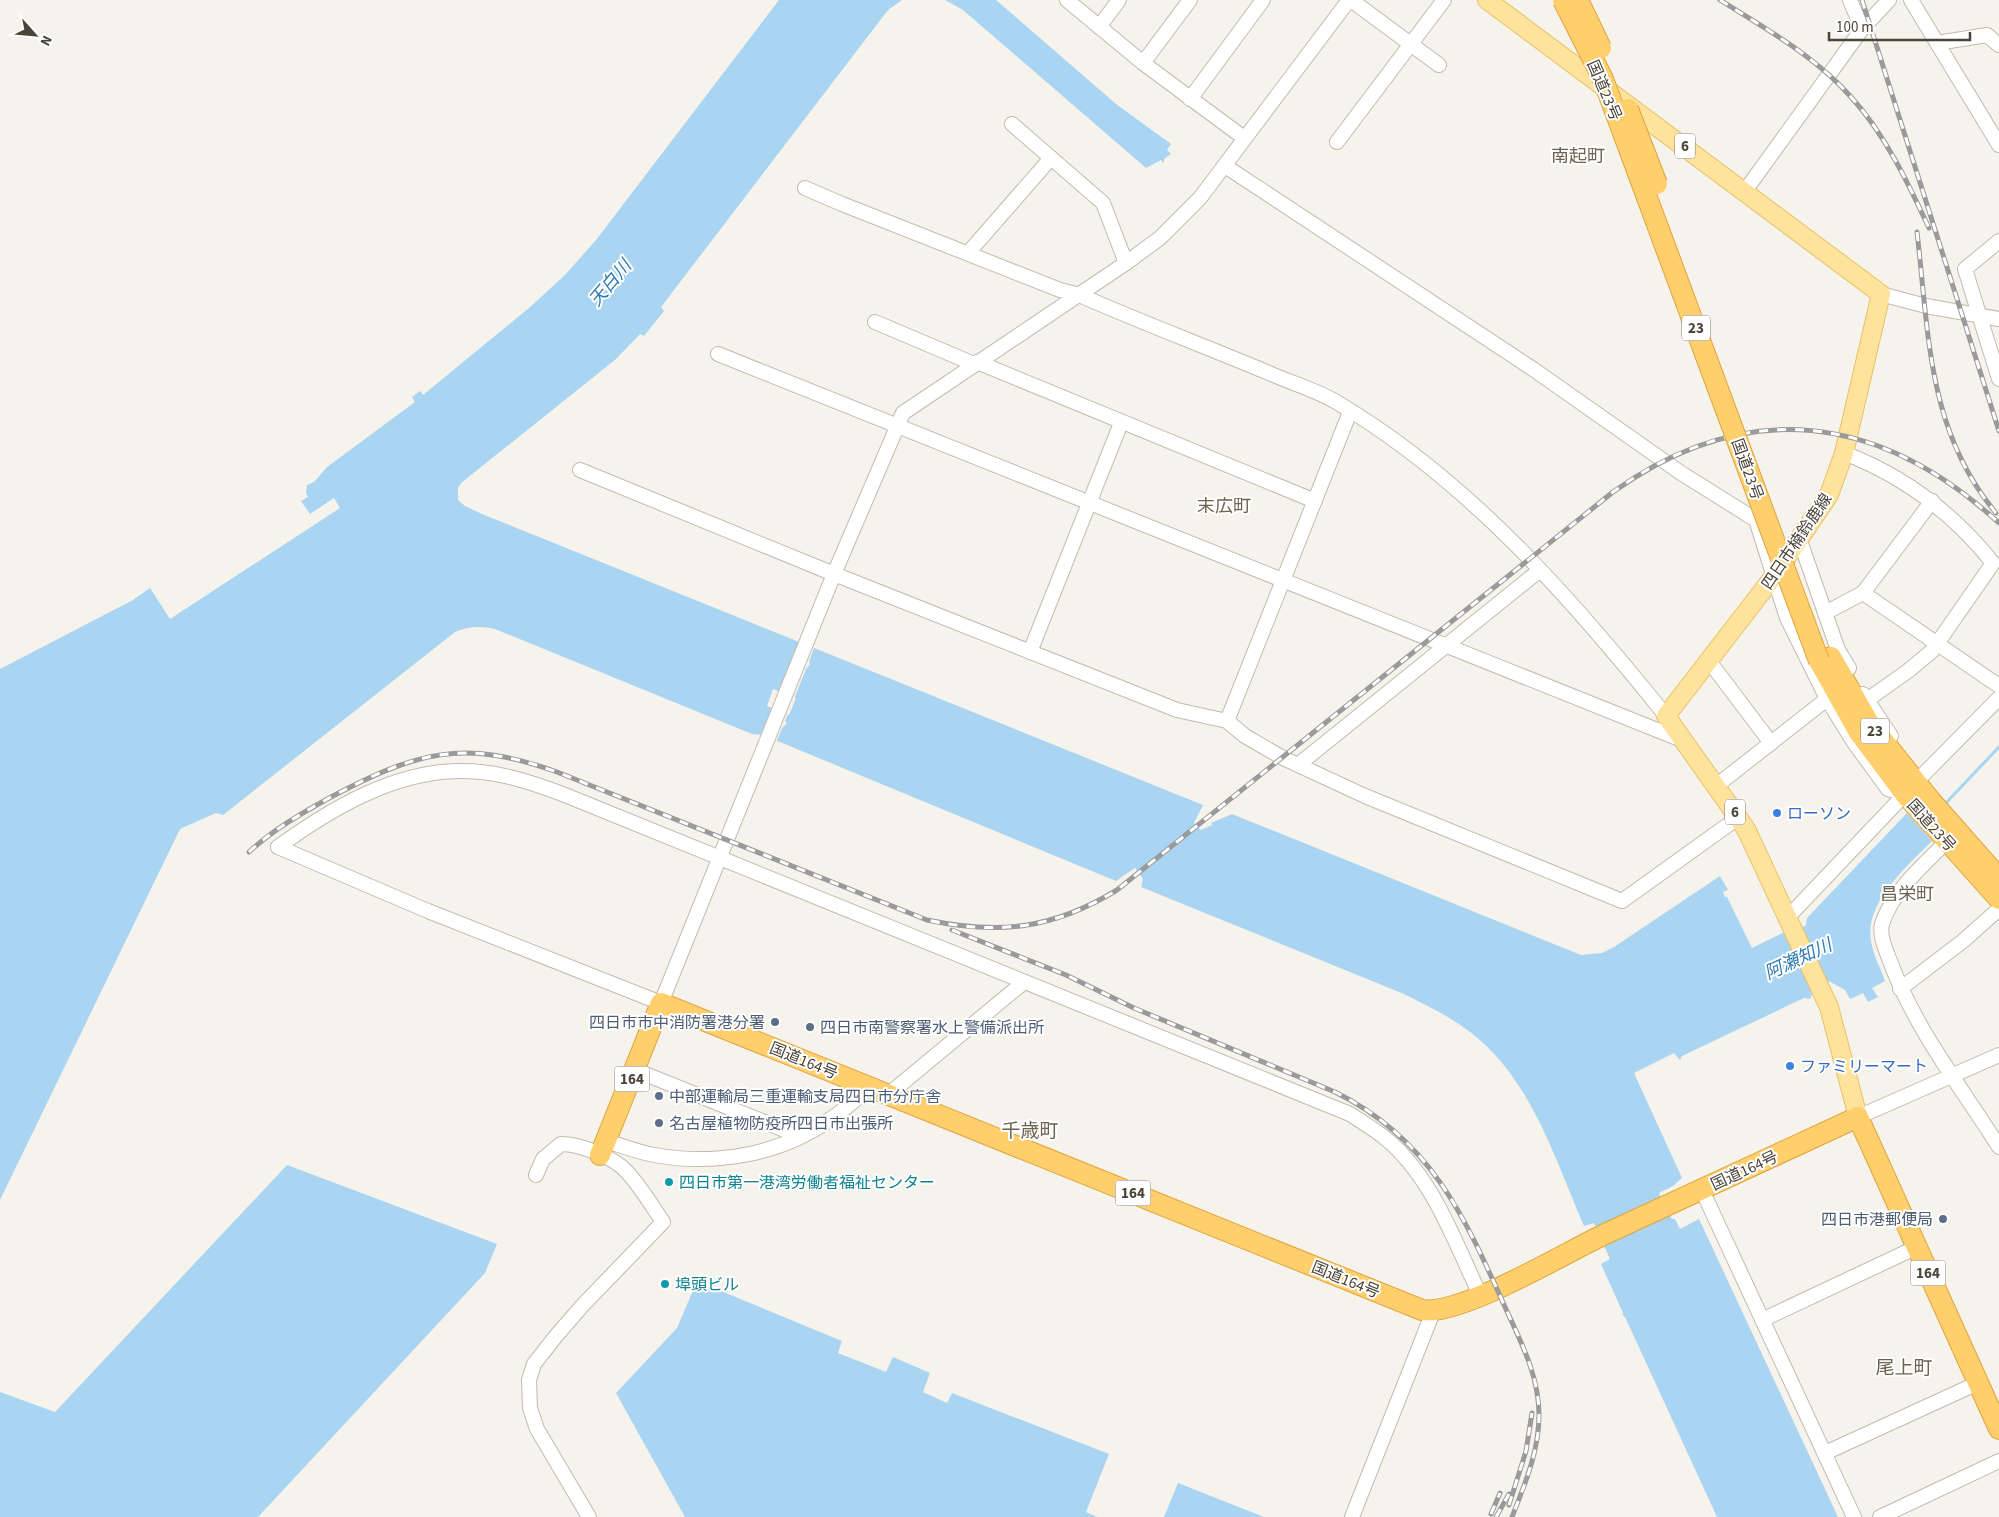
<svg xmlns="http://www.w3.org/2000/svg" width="1999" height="1517" font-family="'Source Sans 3','Noto Sans JP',sans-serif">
	<rect width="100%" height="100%" fill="#f6f3ec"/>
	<g fill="#a9d4f2" fill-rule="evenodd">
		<path d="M779,0H902L888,10L661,307L664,311L644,336L640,334L616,359L461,483L458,488V500L465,506L482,514L1203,805L1194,823L1201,830L1212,825L1211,823L1232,814L1581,955L1602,953L1614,947L1720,876L1728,890L1723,892L1725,897H1727L1752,948L1799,925L1802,928L1806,925L1807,918L1907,813L1932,841C1908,865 1864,903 1871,941C1873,955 1881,969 1885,981L1872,988L1878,997L1868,1002L1863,993L1850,999L1845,990L1829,981L1827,985L1813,992L1810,999L1804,998L1682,1056L1680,1060L1674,1053L1634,1073L1682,1178L1673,1186L1659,1193L1672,1219H1675L1680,1229L1699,1219L1838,1517H1717L1625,1317L1622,1314L1623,1313L1601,1264L1610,1259L1594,1223L1584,1226C1555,1159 1531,1078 1470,1032C1449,1016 1426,1005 1404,994L1141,887L1143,879L1135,868L1116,881L763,735L752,734L495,629C481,626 468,626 455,632L223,815L216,813L180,829L0,1200V669L133,600L150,588L170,619L340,508L334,498L310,514L301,501L308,497L306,493L307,485L314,482L327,467L415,402L412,397L420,391L423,395L529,308L565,275L596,240ZM773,689L796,698L789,715L767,706Z"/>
		<path d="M945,0H996L1116,104L1171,144L1167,150L1171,154L1164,159V163L1161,160L1146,168L963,10Z"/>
		<path d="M287,1165L497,1244L485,1273L258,1517H0V1392L55,1412Z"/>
		<path d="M697,1281L842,1341L838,1353L886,1372L893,1357L930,1373L923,1392L947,1403L952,1393L1109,1454L1086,1512L1097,1517H685L616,1393L677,1328Z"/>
		<path d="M1178,1483L1264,1517H1164Z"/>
	</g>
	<path fill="#f6f3ec" d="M801,639L815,645L809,662L810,664L806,669L785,721L787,723L782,728L775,745L762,738L774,707L788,712L793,700L779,694Z"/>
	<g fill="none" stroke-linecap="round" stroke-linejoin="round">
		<path stroke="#a9d4f2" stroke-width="3" d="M1944,805L1999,747"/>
		<defs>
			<g id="minor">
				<path d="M1067,0L1143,63L1244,138"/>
				<path d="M1351,0L1439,65"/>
				<path d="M1850,0L1862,29"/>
				<path d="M1911,0L1999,145"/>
				<path d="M1099,27L1119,0"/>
				<path d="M1937,43L1987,35L1999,45"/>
				<path d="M1143,63L1190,0"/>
				<path d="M1190,99L1263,0"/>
				<path d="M1012,124L1103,203L1126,263"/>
				<path d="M1337,142L1444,0"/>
				<path d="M1225,166L1533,369L1681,473L1756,520L1787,618L1827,699L1855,744L1888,789L1905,794L1788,917"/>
				<path d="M805,188L842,204L1060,290L1077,294C1140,322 1205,346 1269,373C1291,383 1317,390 1338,403C1469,481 1572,599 1666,716"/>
				<path d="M1745,191L1862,29L1889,0"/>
				<path d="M1999,241L1965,269L1999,379"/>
				<path d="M968,253L1051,158"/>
				<path d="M1881,294L1926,306L1999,319"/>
				<path d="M875,322L974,364"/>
				<path d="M718,354L1682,740"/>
				<path d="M977,362L1315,501"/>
				<path d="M1844,453C1904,476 1953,513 1993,563L1932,651L1908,671L1867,700"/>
				<path d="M580,470L834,574L1177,710L1227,721L1245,736L1283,758L1365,796L1622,901L1739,817"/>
				<path d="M1799,538L1838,650L1849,668"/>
				<path d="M1863,593L1932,501"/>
				<path d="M1825,613L1863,593L1999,686"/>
				<path d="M1030,652L1121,423"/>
				<path d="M1709,661L1771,743"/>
				<path d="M1863,694L1891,736"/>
				<path d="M1227,721L1350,412"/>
				<path d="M1298,765L1540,570"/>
				<path d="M1915,783L1999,698"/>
				<path d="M1716,786L1827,699"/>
				<path d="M1947,841C1923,866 1893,890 1882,924C1879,936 1886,950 1890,961C1916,1031 1960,1085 1999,1147"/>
				<path d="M278,847L428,911L661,1003L834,574L903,413L1126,263L1160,238L1200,198L1349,0"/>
				<path d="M278,847C329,810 392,772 458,771C495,770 531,782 565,795L1350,1114C1362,1122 1374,1129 1385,1138C1432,1176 1455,1242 1480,1295"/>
				<path d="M1900,989L1963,941L1999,909"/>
				<path d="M635,1070L787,1131L807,1125"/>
				<path d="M889,1094L1024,982"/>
				<path d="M1858,1117L1999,1055"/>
				<path d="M607,1141C622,1146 638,1152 654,1155C715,1166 781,1155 832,1118C846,1109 858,1097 870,1087"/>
				<path d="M536,1175L543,1159L561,1144C580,1144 614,1157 627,1172C641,1187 652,1206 663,1222L582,1306L556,1336L534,1364L529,1380L530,1408L537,1429L589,1517"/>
				<path d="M1702,1190L1854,1517"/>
				<path d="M1762,1320L1917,1247"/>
				<path d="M1825,1453L1978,1383"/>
				<path d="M1352,1517L1433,1312"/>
				<path d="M1880,1517L1999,1461"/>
			</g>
			<path id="major" d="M1487,0L1881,294L1844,453L1829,495L1774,576L1666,716L1746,829L1829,1007L1858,1117"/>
			<g id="highway">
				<path d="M1831,657L1869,723L1931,801L1999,878"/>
				<path d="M1819,661L1858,731L1905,794L1999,899"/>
				<path d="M600,1155L661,1003L1422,1310C1460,1316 1563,1254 1603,1235C1688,1196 1773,1157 1858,1117L1999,1429"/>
			</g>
		</defs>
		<use href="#minor" stroke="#c2bbae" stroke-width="16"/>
		<use href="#major" stroke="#e6c16a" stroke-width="20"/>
		<use href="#highway" stroke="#e0a43c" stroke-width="22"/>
		<use href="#minor" stroke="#fff" stroke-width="14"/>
		<use href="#major" stroke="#ffe39c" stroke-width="18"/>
		<use href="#highway" stroke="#ffcf6e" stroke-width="20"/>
		<defs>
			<g id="rail">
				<path d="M1720,0C1766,29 1815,56 1851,97C1885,134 1908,183 1929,228"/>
				<path d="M1862,0L1999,431"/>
				<path d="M1917,232C1929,334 1927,430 1996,513"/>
				<path d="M249,852C274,829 302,813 331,797C416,752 463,738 557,772L927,920C1000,935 1053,929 1117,890L1613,492C1747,396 1880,414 1999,523"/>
				<path d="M952,930L1066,975L1134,1008L1335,1092C1430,1139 1464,1215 1505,1307C1521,1342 1539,1376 1539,1415C1539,1451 1525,1484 1512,1517"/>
				<path d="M1509,1505L1526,1451L1532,1413"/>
				<path d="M1491,1514L1500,1493"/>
				<path d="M1496,1517L1509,1494"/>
			</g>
		</defs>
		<use href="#rail" stroke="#9a9a9a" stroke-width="5"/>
		<use href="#rail" stroke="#fff" stroke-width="3" stroke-dasharray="9" stroke-linecap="butt"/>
		<defs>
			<g id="highway-bridge">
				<path d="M1563,0L1603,79L1819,661"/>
				<path d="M1578,0L1601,48"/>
				<path d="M1628,109L1657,184"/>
			</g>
		</defs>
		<use href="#highway-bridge" stroke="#e0a43c" stroke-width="22" stroke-linecap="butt"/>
		<use href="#highway-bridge" stroke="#ffcf6e" stroke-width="20"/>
	</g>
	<g fill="#3f7fe0" stroke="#fff" stroke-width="2">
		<circle cx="1777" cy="813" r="5"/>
		<circle cx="1790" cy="1066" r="5"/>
	</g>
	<g fill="#5c6f8a" stroke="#fff" stroke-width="2">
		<circle cx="775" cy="1022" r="5"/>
		<circle cx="810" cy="1027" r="5"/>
		<circle cx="659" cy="1096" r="5"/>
		<circle cx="659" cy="1123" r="5"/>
		<circle cx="1943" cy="1219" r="5"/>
	</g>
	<g fill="#0f9aa8" stroke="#fff" stroke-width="2">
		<circle cx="669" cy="1182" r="5"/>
		<circle cx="665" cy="1284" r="5"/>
	</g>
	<g text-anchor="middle" stroke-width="4" stroke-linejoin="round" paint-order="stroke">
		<g fill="#fff" stroke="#817c74" stroke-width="1">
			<rect x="1675" y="133.5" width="20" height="25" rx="4"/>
			<rect x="1682" y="315.5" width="28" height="25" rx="4"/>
			<rect x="1861" y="718.5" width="28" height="25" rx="4"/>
			<rect x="1725" y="799.5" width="20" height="25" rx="4"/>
			<rect x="614.5" y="1066.5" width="35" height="25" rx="4"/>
			<rect x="1115.5" y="1180.5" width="35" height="25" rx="4"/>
			<rect x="1910.5" y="1260.5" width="35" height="25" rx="4"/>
		</g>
		<g font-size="15" font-weight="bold" fill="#4b4439">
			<text x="1685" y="151">6</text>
			<text x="1696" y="333">23</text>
			<text x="1875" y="736">23</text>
			<text x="1735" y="817">6</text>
			<text x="632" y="1084">164</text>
			<text x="1133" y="1198">164</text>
			<text x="1928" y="1278">164</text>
		</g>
		<g font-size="16" fill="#4b4439" stroke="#fff">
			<text transform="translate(1605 90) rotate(67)" y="6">国道23号</text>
			<text transform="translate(1748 469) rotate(70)" y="6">国道23号</text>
			<text transform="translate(1796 541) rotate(-56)" y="6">四日市楠鈴鹿線</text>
			<text transform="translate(1932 825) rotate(48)" y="6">国道23号</text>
			<text transform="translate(804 1060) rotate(22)" y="6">国道164号</text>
			<text transform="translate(1744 1170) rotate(-25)" y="6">国道164号</text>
			<text transform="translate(1346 1279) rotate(22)" y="6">国道164号</text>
		</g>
		<g font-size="16" fill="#366cbe" stroke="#fff" text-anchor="start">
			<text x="1787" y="819">ローソン</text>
			<text x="1800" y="1072">ファミリーマート</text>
		</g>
		<g font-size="16" fill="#4e5e75" stroke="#fff" text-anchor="start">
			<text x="765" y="1028" text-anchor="end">四日市市中消防署港分署</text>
			<text x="820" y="1033">四日市南警察署水上警備派出所</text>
			<text x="669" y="1102">中部運輸局三重運輸支局四日市分庁舎</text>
			<text x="669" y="1129">名古屋植物防疫所四日市出張所</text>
			<text x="1933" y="1225" text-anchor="end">四日市港郵便局</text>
		</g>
		<g font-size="16" fill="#0d838f" stroke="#fff" text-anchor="start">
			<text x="679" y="1188">四日市第一港湾労働者福祉センター</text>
			<text x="675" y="1290">埠頭ビル</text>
		</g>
		<g font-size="18" fill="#6e6250" stroke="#fff">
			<text x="1578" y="162">南起町</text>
			<text x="1224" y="512">末広町</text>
			<text x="1907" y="900">昌栄町</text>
		</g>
		<g font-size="18" font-style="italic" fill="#2e7ab2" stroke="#fff">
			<text transform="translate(610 283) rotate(-50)" y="6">天白川</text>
			<text transform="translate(1798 959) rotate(-25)" y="6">阿瀬知川</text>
		</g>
		<g font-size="19" fill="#6e6250" stroke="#fff">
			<text x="1030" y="1137">千歳町</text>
			<text x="1904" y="1374">尾上町</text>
		</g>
	</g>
	<g transform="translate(35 35) rotate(117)" stroke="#ffffff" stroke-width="4" paint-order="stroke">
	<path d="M0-4L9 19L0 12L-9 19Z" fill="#4b4439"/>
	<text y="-8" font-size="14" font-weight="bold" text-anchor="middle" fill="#4b4439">N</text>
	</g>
	<path d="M1829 32v8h141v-8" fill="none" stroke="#4b4439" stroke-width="2.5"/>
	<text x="1836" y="32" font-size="15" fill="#4b4439" stroke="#ffffff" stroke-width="4" paint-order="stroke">100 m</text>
</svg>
